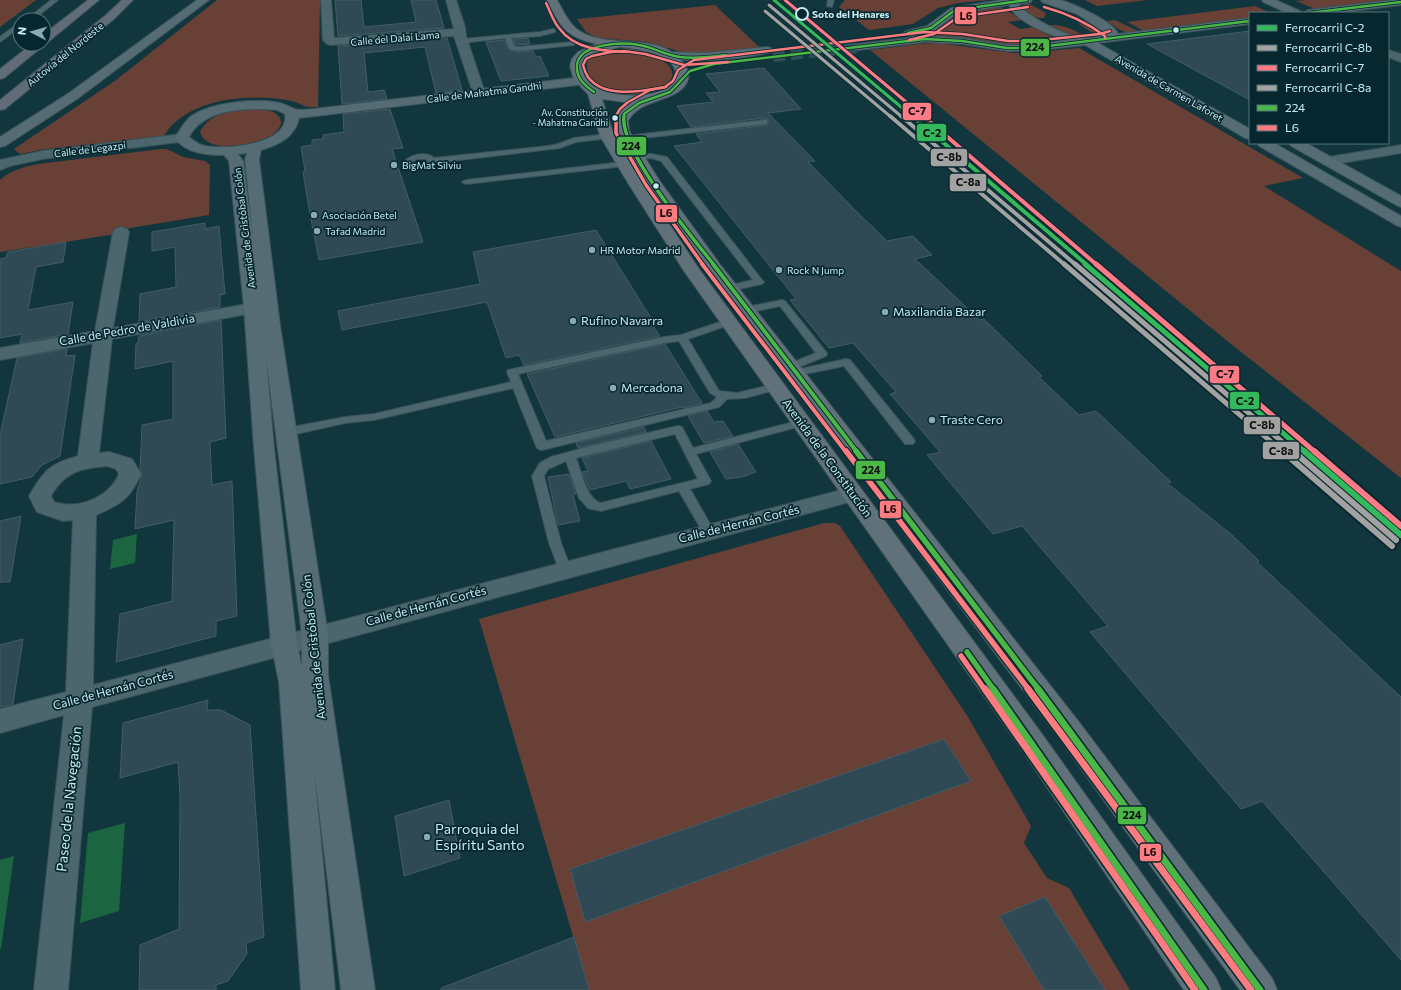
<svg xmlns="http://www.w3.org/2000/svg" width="1401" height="990" font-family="Commissioner,sans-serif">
	<rect width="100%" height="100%" fill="#12363e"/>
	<g fill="#694035">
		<path d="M0,0H36L0,27Z"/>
		<path d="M217,0H320L318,107C303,109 301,102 287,100C248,93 185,99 164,136L39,150L20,154L14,149L116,80Z"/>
		<path d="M845,0H989L958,3L938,8L913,24L869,30L839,7Z"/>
		<path d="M1085,0H1148L1097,6Z"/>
		<path d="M1308,0H1392L1315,9L1296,1Z"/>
		<path d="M1028,3L1046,13L1044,18C1036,19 1025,14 1021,6Z"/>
		<path d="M715,5L759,47L698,54L685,53L647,42L598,38L586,32L577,19Z"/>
		<path d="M1255,6L1270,13H1250V18L1144,31L1127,22Z"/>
		<path d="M1001,7L1022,20L1008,22L1020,29L1034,27L1059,41L1027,45L997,44L950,37L931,36L927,34L939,30L952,17L966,10Z"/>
		<path d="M1090,20L1106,32L1105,36L1100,37L1080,25L1079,22Z"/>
		<path d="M1115,20L1138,31C1125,36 1117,28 1107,21Z"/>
		<path d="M1047,25C1066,24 1074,30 1090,39L1065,34Z"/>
		<path d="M937,43L1014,53L1038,52L1079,48L1303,178L1264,186L1401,271V478L1231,344L870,50L919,44Z"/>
		<path d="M627,48C642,50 657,53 668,65C696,95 582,115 587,60L598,52Z"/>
		<path d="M246,109C256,109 280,108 281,122C281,128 275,133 270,136C254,145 206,155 200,132C208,115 228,111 246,109Z"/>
		<path d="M161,149H167L183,157L205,161L210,165L209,215L118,230L116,234L0,252V180C11,170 24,167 38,164Z"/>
		<path d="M824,523H835L840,526L968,717L1031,826L1024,843L1047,878L1069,888L1130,990H589L479,619Z"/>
	</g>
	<g fill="#1b6541">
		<path d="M137,534L135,563L110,569L113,540Z"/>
		<path d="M125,823L119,911L80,923L88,833Z"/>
		<path d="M14,856L1,949H0V860Z"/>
	</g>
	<g fill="#2f4a54" stroke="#425d67">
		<path d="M335,0H361L364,27L416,22L411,0H436L444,28L338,36Z"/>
		<path d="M1250,31V100L1147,44Z"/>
		<path d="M447,38L462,90L436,93L425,47L364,53L368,92L384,90L387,99L342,104L338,46Z"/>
		<path d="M528,38L530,44L515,45L513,39Z"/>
		<path d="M504,40L509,50L518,52L533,51L536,57L540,56L549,76L501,81L486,42Z"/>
		<path d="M764,68L801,109L768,113L815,161L808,162L858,213L887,241L913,236L932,255L915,259L980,320L984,319L1042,376L1039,377L1079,415L1096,411L1171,482L1167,483L1232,535L1259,561L1257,562L1401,697V960L1262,801L1241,809L1090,632L1108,626L1022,526L993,534L927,455L940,452L890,394L896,392L853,343L829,348L790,300L796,299L674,146L702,142L696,134L768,125V119L764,118L691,127L677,106L713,102L706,93L720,92L706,74Z"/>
		<path d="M390,109L403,148L392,149L423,242L319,260L309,209L303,172L305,171L301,147L312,145V140L323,139V135L344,132L343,114Z"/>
		<path d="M205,223V229L219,226L225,294L220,295V307L139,322L140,294L176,287L175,247L152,251V232Z"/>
		<path d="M596,230L656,326H653L660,336L524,365L519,355L506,358L487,302L342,330L338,311L480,284L473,252Z"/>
		<path d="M66,242L63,262L36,267L28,310L73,302L68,334L20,343L22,334L0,338V259L6,258L8,252Z"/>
		<path d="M221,320L226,438L210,442L212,485L232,481L237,616L216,621V636L116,662L120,614L172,601L174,520L135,529L137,491L142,475L140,469L142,425L173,419V361L135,369L136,344L138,343L139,336Z"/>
		<path d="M665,344L702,403L683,408L682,407L555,437L527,374Z"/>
		<path d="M67,349L66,356L75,355L60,456L42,465L32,477L0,484V435L17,358Z"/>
		<path d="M707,411L714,422L723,421L733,436L704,443L688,416Z"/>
		<path d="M644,427L646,432L578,448L576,443Z"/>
		<path d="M651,441L671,479L630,489L626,481L590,490L582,472L588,471L582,458Z"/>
		<path d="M738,444L756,472L742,477L726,479L710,452Z"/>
		<path d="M569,474L576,494L573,495L580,521L558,525L548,477Z"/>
		<path d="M21,516L10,582H0V521Z"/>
		<path d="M23,639L13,704L0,707V645Z"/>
		<path d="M208,700L207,710H221L250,725L264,937L246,943L247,954L228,981L216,985V990H139L140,945L179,929L180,797L178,762L120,778L123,723Z"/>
		<path d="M944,739L971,781L585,922L570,869Z"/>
		<path d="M449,800L460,858L404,876L395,816Z"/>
		<path d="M1045,897L1105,990H1044L999,916Z"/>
		<path d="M574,937L589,990H441V988Z"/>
	</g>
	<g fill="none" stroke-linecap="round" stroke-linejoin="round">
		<path stroke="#2d5159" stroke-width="12" stroke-dasharray="12 6" stroke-linecap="butt" d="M773,56L858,47"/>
		<defs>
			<g id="lane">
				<path d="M51,0H58L33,20H26Z"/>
				<path d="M828,0H834L832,7L827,6Z"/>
				<path d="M20,22V27L0,42V37Z"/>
				<path d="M553,29L555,30V32L540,36L511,38L514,46L518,47L572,42L574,43V45L518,51L509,49L505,38L462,43L459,41L462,39L540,32Z"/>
				<path d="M764,120H767V124L626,140L622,138L626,136Z"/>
				<path d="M607,134L611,136L610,138L576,142L560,148L434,163L423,168H409L404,162C411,154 426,151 434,158L548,146L558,144L574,138ZM417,159H426L428,161L423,164H414L412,162Z"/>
				<path d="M651,154L667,157L762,280L764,282L762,284L730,291L727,290L725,288L727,286L753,280L661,161L651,158L637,159L633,157L637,155Z"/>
				<path d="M622,162H625V166L466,184L462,182L466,180Z"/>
				<path d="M782,300L785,301L826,352L827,354L826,356L794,369H786L785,367L786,365L816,353L780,306L747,313L742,310L747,307Z"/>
				<path d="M729,319L734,322L732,324L688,339L719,391L737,393L775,384L779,385L780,387L779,389L745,398L727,399L719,407L542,450L538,449L536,446L513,388L374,420L345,423L287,436L283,435L281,432L283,429L287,428L345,417L374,414L511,382L507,372L508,370L664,337L681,335ZM679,341L710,393L717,397L711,403L546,441L518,374L664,343Z"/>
				<path d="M846,359L850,360L913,438L915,441L913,444H905L844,366L795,376L790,373L791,371Z"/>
				<path d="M801,420L805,421L807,423L805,425L696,454L711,481L709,484L690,489L714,531L712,534L708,535L704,534L679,491L601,511L592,509L588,508L579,498L566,461L548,469L544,476L561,543L571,569L570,572L565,574L560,572L549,543L532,476L540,463L551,457L591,446L678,426L682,427L693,448ZM675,434L698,479L601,503C587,500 581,471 576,458Z"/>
			</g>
			<g id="street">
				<path d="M321,0H331L334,38L454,29L446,0H456L465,27L466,36L485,93L483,96H475L473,93L454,36L331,45L327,44L323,40Z"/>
				<path d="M1388,50L1401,54V62L1388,57Z"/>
				<path d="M182,134L187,135L189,138L187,141L42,159L10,166L0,170V160L42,151Z"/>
				<path d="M1401,145V153L1329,165L1324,164L1322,161L1324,158L1329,157Z"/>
				<path d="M121,227L127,229L129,232L113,328L253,303L259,304L262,308L259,312L253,313L112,339L99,453L109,452L132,459L141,474C130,499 121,504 96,515L93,685L853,487L861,489L864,494L861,499L853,501L92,707L68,990H34L64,715L0,733V709L66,692L73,520L63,521L37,512L29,496C44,471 49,464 78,456L93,343L0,360V348L95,331L113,232L115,229ZM108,466L116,469L119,474C109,498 78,510 54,502L51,496C64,472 81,468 108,466Z"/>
			</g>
			<g id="secondary">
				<path d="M197,0H209L77,99L5,146L0,147V137L69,93Z"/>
				<path d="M1001,0H1032L1031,2L1020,4L1019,6C1033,19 1066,37 1085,38C1092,38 1100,36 1106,35V33L1077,14L1042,2L1041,0C1047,0 1054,0 1060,0C1072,3 1115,22 1118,34L1250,18V24L1098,43L1250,129V139L1245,138L1085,45L1032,51H1007L962,44L925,42L858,50L854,49L852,47L854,45L858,44L925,36L962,38L1007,45H1032L1067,40C1051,35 1015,22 1009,5L958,13L935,30L910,36L904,33L906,31L927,26L951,8Z"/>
				<path d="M1262,0H1276L1300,11L1301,13H1287L1263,2Z"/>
				<path d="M1392,0H1401V5L1335,13H1303L1308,10Z"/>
				<path d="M767,47L771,48L773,50L771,52C744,59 691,64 665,57L663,55L665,53L669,52L706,53Z"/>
				<path d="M582,77L586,78L588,81L586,84L299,118C295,137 279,145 261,150L259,159L280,325L328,635V675L375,990H341L314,768L335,990H301L279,682L271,644L254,448L244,308L229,161L224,155C207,155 186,154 175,138C179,131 183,124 189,118C208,102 252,99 275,102C283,103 288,106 295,109C299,111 308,109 313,109ZM263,109L277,110L285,114C290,145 223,151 202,145C198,144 193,140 189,137C203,111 236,109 263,109ZM247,153L245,159L254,246L243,161L238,154ZM266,358L302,635V667L297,644L274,448Z"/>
				<path d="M1257,143H1274L1401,216V227L1396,225L1259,146Z"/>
				<path d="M1289,143H1306L1401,196V207L1396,205L1291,146Z"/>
			</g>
			<path id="primary" d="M547,0H557C564,12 570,27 583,33C614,49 663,31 685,65C688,70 690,76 687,82C677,103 641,97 628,121L629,130L633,138L659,180L719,263L1079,722L1272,978L1277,990H1240L1059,738L707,271L645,181L615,130C614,117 621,109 632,103L602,99L614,136L642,183L699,269L1042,734L1216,978L1221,990H1184L1022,750L684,271L628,183L600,136L588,94L582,88L573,77L570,66L572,59L578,52L597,44C565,37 561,27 547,0ZM621,47C637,49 677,53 676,76C676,81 673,85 668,88C646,101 574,100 583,60L593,53Z"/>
			<g id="highway">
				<path d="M88,0H99L48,42L44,43L45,44L43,46L4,78L0,79V69L32,44H44V34Z"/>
				<path d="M122,0H133L114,19L5,109L0,110V100L106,15Z"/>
			</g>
		</defs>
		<use href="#lane" stroke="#395359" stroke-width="2"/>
		<use href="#street" stroke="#395359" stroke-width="2"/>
		<use href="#secondary" stroke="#395359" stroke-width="2"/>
		<use href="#primary" stroke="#395359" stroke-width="2"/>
		<use href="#highway" stroke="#395359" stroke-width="2"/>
		<use href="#lane" fill="#4c666d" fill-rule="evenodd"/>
		<use href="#street" fill="#4c666d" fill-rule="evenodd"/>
		<use href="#secondary" fill="#556c74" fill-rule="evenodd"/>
		<use href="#primary" fill="#60717a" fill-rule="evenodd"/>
		<use href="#highway" fill="#606d79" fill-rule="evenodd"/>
		<defs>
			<g id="bus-1-far4">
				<path d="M1308,13L1401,2"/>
				<path d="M908,33L931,28L955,10L1027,0"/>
				<path d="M594,92C584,85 576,78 577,65C579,43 623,42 639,45C653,47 665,55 680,57C695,59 711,57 726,55"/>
				<path d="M624,117V114L639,103L670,92L690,71L714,64L925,39L962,41L1007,48H1032L1250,21"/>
			</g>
			<path id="bus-1-far3" d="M624,116C619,149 692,237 714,265"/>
			<path id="bus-1-far2" d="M713,264L857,452"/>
			<g id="bus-1-far1">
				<path d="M856,451L1039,690"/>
				<path d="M967,652L994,690"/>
			</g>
			<g id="bus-1">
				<path d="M993,689L1204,990"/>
				<path d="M1038,689L1260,990"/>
			</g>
			<g id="bus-2-far4">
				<path d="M546,3C550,11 553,21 559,28C575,50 603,51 628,52"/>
				<path d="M1044,7C1066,13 1086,22 1105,36V38"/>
				<path d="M909,40L934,34L958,17L1028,7"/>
				<path d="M666,87C643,91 604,99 588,77C586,74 584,69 583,65L586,59L592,56L611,52L624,51L645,54L684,65L728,62"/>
				<path d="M615,117L620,109L628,102L650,90L665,87L673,81L678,70L694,60L925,32L963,34L1008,41H1032L1100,34L1110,31"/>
			</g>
			<path id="bus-2-far3" d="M616,116V133L646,185L703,265"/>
			<path id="bus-2-far2" d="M702,264L846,452"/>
			<g id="bus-2-far1">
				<path d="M846,451L1029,690"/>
				<path d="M961,656L985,690"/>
			</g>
			<g id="bus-2">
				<path d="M985,689L1195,990"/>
				<path d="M1028,689L1251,990"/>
			</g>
		</defs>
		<use href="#bus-1-far4" stroke="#07272e" stroke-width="4"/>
		<use href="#bus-1-far3" stroke="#07272e" stroke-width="5.5"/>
		<use href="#bus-1-far2" stroke="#07272e" stroke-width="6"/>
		<use href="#bus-1-far1" stroke="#07272e" stroke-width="8"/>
		<use href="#bus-1" stroke="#07272e" stroke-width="10"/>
		<use href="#bus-2-far4" stroke="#07272e" stroke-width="4"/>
		<use href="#bus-2-far3" stroke="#07272e" stroke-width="5.5"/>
		<use href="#bus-2-far2" stroke="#07272e" stroke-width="6"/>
		<use href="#bus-2-far1" stroke="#07272e" stroke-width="8"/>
		<use href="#bus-2" stroke="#07272e" stroke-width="10"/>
		<use href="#bus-1-far4" stroke="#4ab747" stroke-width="2.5"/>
		<use href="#bus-1-far3" stroke="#4ab747" stroke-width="3.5"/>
		<use href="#bus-1-far2" stroke="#4ab747" stroke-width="4"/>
		<use href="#bus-1-far1" stroke="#4ab747" stroke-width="5.5"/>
		<use href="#bus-1" stroke="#4ab747" stroke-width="7"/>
		<use href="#bus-2-far4" stroke="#fe7b80" stroke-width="2.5"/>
		<use href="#bus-2-far3" stroke="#fe7b80" stroke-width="3.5"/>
		<use href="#bus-2-far2" stroke="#fe7b80" stroke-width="4"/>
		<use href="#bus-2-far1" stroke="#fe7b80" stroke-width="5.5"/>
		<use href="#bus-2" stroke="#fe7b80" stroke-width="7"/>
		<defs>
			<path id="rail-1-far3" d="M774,0L913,117"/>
			<path id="rail-1-far2" d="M912,116L1087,265"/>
			<path id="rail-1-far1" d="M1085,264L1305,452"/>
			<path id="rail-1" d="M1304,451L1401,535"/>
			<path id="rail-2-far3" d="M769,5L902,117"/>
			<path id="rail-2-far2" d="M901,116L1076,265"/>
			<path id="rail-2-far1" d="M1075,264L1294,452"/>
			<path id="rail-2" d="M1293,451L1396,540"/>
			<path id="rail-3-far3" d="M785,0L924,117"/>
			<path id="rail-3-far2" d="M923,116L1097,265"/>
			<path id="rail-3-far1" d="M1096,264L1315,452"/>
			<path id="rail-3" d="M1314,451L1401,526"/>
			<path id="rail-4-far3" d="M765,11L891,117"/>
			<path id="rail-4-far2" d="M890,116L1065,265"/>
			<path id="rail-4-far1" d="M1064,264L1283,452"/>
			<path id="rail-4" d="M1282,451L1392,546"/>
		</defs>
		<use href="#rail-1-far3" stroke="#07272e" stroke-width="4.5"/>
		<use href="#rail-1-far2" stroke="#07272e" stroke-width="6"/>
		<use href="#rail-1-far1" stroke="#07272e" stroke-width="8"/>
		<use href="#rail-1" stroke="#07272e" stroke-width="10"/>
		<use href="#rail-2-far3" stroke="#07272e" stroke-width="4.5"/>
		<use href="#rail-2-far2" stroke="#07272e" stroke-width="6"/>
		<use href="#rail-2-far1" stroke="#07272e" stroke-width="8"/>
		<use href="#rail-2" stroke="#07272e" stroke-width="10"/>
		<use href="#rail-3-far3" stroke="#07272e" stroke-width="4.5"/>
		<use href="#rail-3-far2" stroke="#07272e" stroke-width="6"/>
		<use href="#rail-3-far1" stroke="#07272e" stroke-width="8"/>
		<use href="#rail-3" stroke="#07272e" stroke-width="10"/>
		<use href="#rail-4-far3" stroke="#07272e" stroke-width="4.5"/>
		<use href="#rail-4-far2" stroke="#07272e" stroke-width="6"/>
		<use href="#rail-4-far1" stroke="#07272e" stroke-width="8"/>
		<use href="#rail-4" stroke="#07272e" stroke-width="10"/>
		<use href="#rail-1-far3" stroke="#33b95b" stroke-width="3"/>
		<use href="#rail-1-far2" stroke="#33b95b" stroke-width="4"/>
		<use href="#rail-1-far1" stroke="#33b95b" stroke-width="5"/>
		<use href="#rail-1" stroke="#33b95b" stroke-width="6"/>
		<use href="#rail-2-far3" stroke="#a2a2a2" stroke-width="3"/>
		<use href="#rail-2-far2" stroke="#a2a2a2" stroke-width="4"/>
		<use href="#rail-2-far1" stroke="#a2a2a2" stroke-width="5"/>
		<use href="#rail-2" stroke="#a2a2a2" stroke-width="6"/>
		<use href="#rail-3-far3" stroke="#fd7a87" stroke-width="3"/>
		<use href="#rail-3-far2" stroke="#fd7a87" stroke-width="4"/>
		<use href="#rail-3-far1" stroke="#fd7a87" stroke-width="5"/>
		<use href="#rail-3" stroke="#fd7a87" stroke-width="6"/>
		<use href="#rail-4-far3" stroke="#a2a2a2" stroke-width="3"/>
		<use href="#rail-4-far2" stroke="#a2a2a2" stroke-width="4"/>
		<use href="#rail-4-far1" stroke="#a2a2a2" stroke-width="5"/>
		<use href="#rail-4" stroke="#a2a2a2" stroke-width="6"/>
	</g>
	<circle fill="#07272e" stroke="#c7eaf3" stroke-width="2" cx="802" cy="14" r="6"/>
	<g fill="#c7eaf3" stroke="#07272e" stroke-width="1.5">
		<circle cx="1176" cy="30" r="3.5"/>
		<circle cx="615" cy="118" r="3.5"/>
		<circle cx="656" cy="186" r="3.5"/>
	</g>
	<g fill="#88abb4" stroke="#07272e" stroke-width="1.5">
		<circle cx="394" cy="165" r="4"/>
		<circle cx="314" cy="215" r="4"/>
		<circle cx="317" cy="231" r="4"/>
		<circle cx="592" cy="250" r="4"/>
		<circle cx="779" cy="270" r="4"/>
		<circle cx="885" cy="312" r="4"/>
		<circle cx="573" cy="321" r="4"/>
		<circle cx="613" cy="388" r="4"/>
		<circle cx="932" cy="420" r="4"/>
		<circle cx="427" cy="837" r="4"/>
	</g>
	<g text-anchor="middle" stroke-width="3.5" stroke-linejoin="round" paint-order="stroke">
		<g font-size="9" fill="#c7eaf3" stroke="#07272e" text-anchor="end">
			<text x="608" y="116">Av. Constitución<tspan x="608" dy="10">- Mahatma Gandhi</tspan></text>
		</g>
		<g font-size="10" font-weight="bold" fill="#c7eaf3" stroke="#07272e" text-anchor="start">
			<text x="812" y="18">Soto del Henares</text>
		</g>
		<g font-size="10" fill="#c7eaf3" stroke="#07272e">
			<text transform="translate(395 38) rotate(-5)" y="4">Calle del Dalai Lama</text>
			<text transform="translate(65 54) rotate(-39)" y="4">Autovía del Nordeste</text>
			<text transform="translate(1169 88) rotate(30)" y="4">Avenida de Carmen Laforet</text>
			<text transform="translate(484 92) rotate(-7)" y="4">Calle de Mahatma Gandhi</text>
			<text transform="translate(90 149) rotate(-7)" y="4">Calle de Legazpi</text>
			<text transform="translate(244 228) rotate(-97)" y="4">Avenida de Cristóbal Colón</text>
		</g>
		<g font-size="10" fill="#c7eaf3" stroke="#07272e" text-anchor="start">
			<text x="402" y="169">BigMat Silviu</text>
			<text x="322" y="219">Asociación Betel</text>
			<text x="325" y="235">Tafad Madrid</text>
			<text x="600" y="254">HR Motor Madrid</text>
			<text x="787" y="274">Rock N Jump</text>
		</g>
		<g font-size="12" fill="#c7eaf3" stroke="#07272e" text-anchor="start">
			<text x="893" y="316">Maxilandia Bazar</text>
			<text x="581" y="325">Rufino Navarra</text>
			<text x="621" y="392">Mercadona</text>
			<text x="940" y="424">Traste Cero</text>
		</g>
		<g font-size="12" fill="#c7eaf3" stroke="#07272e">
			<text transform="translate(127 330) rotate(-10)" y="4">Calle de Pedro de Valdivia</text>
			<text transform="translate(827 458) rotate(54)" y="4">Avenida de la Constitución</text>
			<text transform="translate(739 524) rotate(-14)" y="4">Calle de Hernán Cortés</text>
			<text transform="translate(426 606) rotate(-15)" y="4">Calle de Hernán Cortés</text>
			<text transform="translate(314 647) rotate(-96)" y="4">Avenida de Cristóbal Colón</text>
			<text transform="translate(113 690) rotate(-15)" y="4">Calle de Hernán Cortés</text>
		</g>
		<g font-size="14" fill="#c7eaf3" stroke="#07272e">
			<text transform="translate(69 799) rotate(-84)" y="5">Paseo de la Navegación</text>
		</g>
		<g font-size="14" fill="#c7eaf3" stroke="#07272e" text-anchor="start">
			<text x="435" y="834">Parroquia del<tspan x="435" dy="16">Espíritu Santo</tspan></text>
		</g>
	</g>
	<g stroke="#07272e" stroke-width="1.5">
		<rect x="954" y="6" width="23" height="19" rx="4" fill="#fe7b80"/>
		<rect x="1020" y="38" width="30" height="19" rx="4" fill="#4ab747"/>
		<rect x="902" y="102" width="30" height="19" rx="4" fill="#fd7a87"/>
		<rect x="916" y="123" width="31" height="19" rx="4" fill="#33b95b"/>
		<rect x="616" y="136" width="31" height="20" rx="4" fill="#4ab747"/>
		<rect x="930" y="148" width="38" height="19" rx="4" fill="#a2a2a2"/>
		<rect x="949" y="173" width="38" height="19" rx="4" fill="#a2a2a2"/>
		<rect x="655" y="204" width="23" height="19" rx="4" fill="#fe7b80"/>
		<rect x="1209" y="365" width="31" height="19" rx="4" fill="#fd7a87"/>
		<rect x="1229" y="391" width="31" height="19" rx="4" fill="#33b95b"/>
		<rect x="1243" y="416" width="38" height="19" rx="4" fill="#a2a2a2"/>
		<rect x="1262" y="441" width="38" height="19" rx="4" fill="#a2a2a2"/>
		<rect x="855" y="460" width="31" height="20" rx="4" fill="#4ab747"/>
		<rect x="879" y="500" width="23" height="19" rx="4" fill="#fe7b80"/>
		<rect x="1117" y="806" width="30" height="19" rx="4" fill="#4ab747"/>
		<rect x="1139" y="843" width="23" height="19" rx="4" fill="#fe7b80"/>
	</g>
	<g font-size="11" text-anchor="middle" font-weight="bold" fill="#111">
		<text x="966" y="20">L6</text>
		<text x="1035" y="51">224</text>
		<text x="917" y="115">C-7</text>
		<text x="932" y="137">C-2</text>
		<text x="631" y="150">224</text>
		<text x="949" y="161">C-8b</text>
		<text x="968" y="186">C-8a</text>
		<text x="666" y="217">L6</text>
		<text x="1225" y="378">C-7</text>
		<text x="1245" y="405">C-2</text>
		<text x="1262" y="429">C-8b</text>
		<text x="1281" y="455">C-8a</text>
		<text x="871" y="474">224</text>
		<text x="890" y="513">L6</text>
		<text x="1132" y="819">224</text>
		<text x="1150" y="856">L6</text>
	</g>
	<rect x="1249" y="12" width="140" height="132" fill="#07272e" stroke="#54757d"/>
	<rect x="1257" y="25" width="20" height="6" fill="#33b95b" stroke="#54757d"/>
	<text x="1285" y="32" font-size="12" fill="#c7eaf3">Ferrocarril C-2</text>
	<rect x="1257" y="45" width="20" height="6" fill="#a2a2a2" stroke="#54757d"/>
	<text x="1285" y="52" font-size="12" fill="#c7eaf3">Ferrocarril C-8b</text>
	<rect x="1257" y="65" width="20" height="6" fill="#fd7a87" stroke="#54757d"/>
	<text x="1285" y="72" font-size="12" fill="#c7eaf3">Ferrocarril C-7</text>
	<rect x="1257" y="85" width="20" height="6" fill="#a2a2a2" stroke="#54757d"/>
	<text x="1285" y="92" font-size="12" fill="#c7eaf3">Ferrocarril C-8a</text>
	<rect x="1257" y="105" width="20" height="6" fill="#4ab747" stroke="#54757d"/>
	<text x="1285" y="112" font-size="12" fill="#c7eaf3">224</text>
	<rect x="1257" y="125" width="20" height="6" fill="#fe7b80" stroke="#54757d"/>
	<text x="1285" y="132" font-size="12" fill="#c7eaf3">L6</text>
	<g transform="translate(32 32) rotate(276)"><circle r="19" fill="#07272e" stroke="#54757d"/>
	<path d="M0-3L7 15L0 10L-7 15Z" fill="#88abb4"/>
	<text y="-6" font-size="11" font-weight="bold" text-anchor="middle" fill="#c7eaf3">N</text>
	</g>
</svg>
